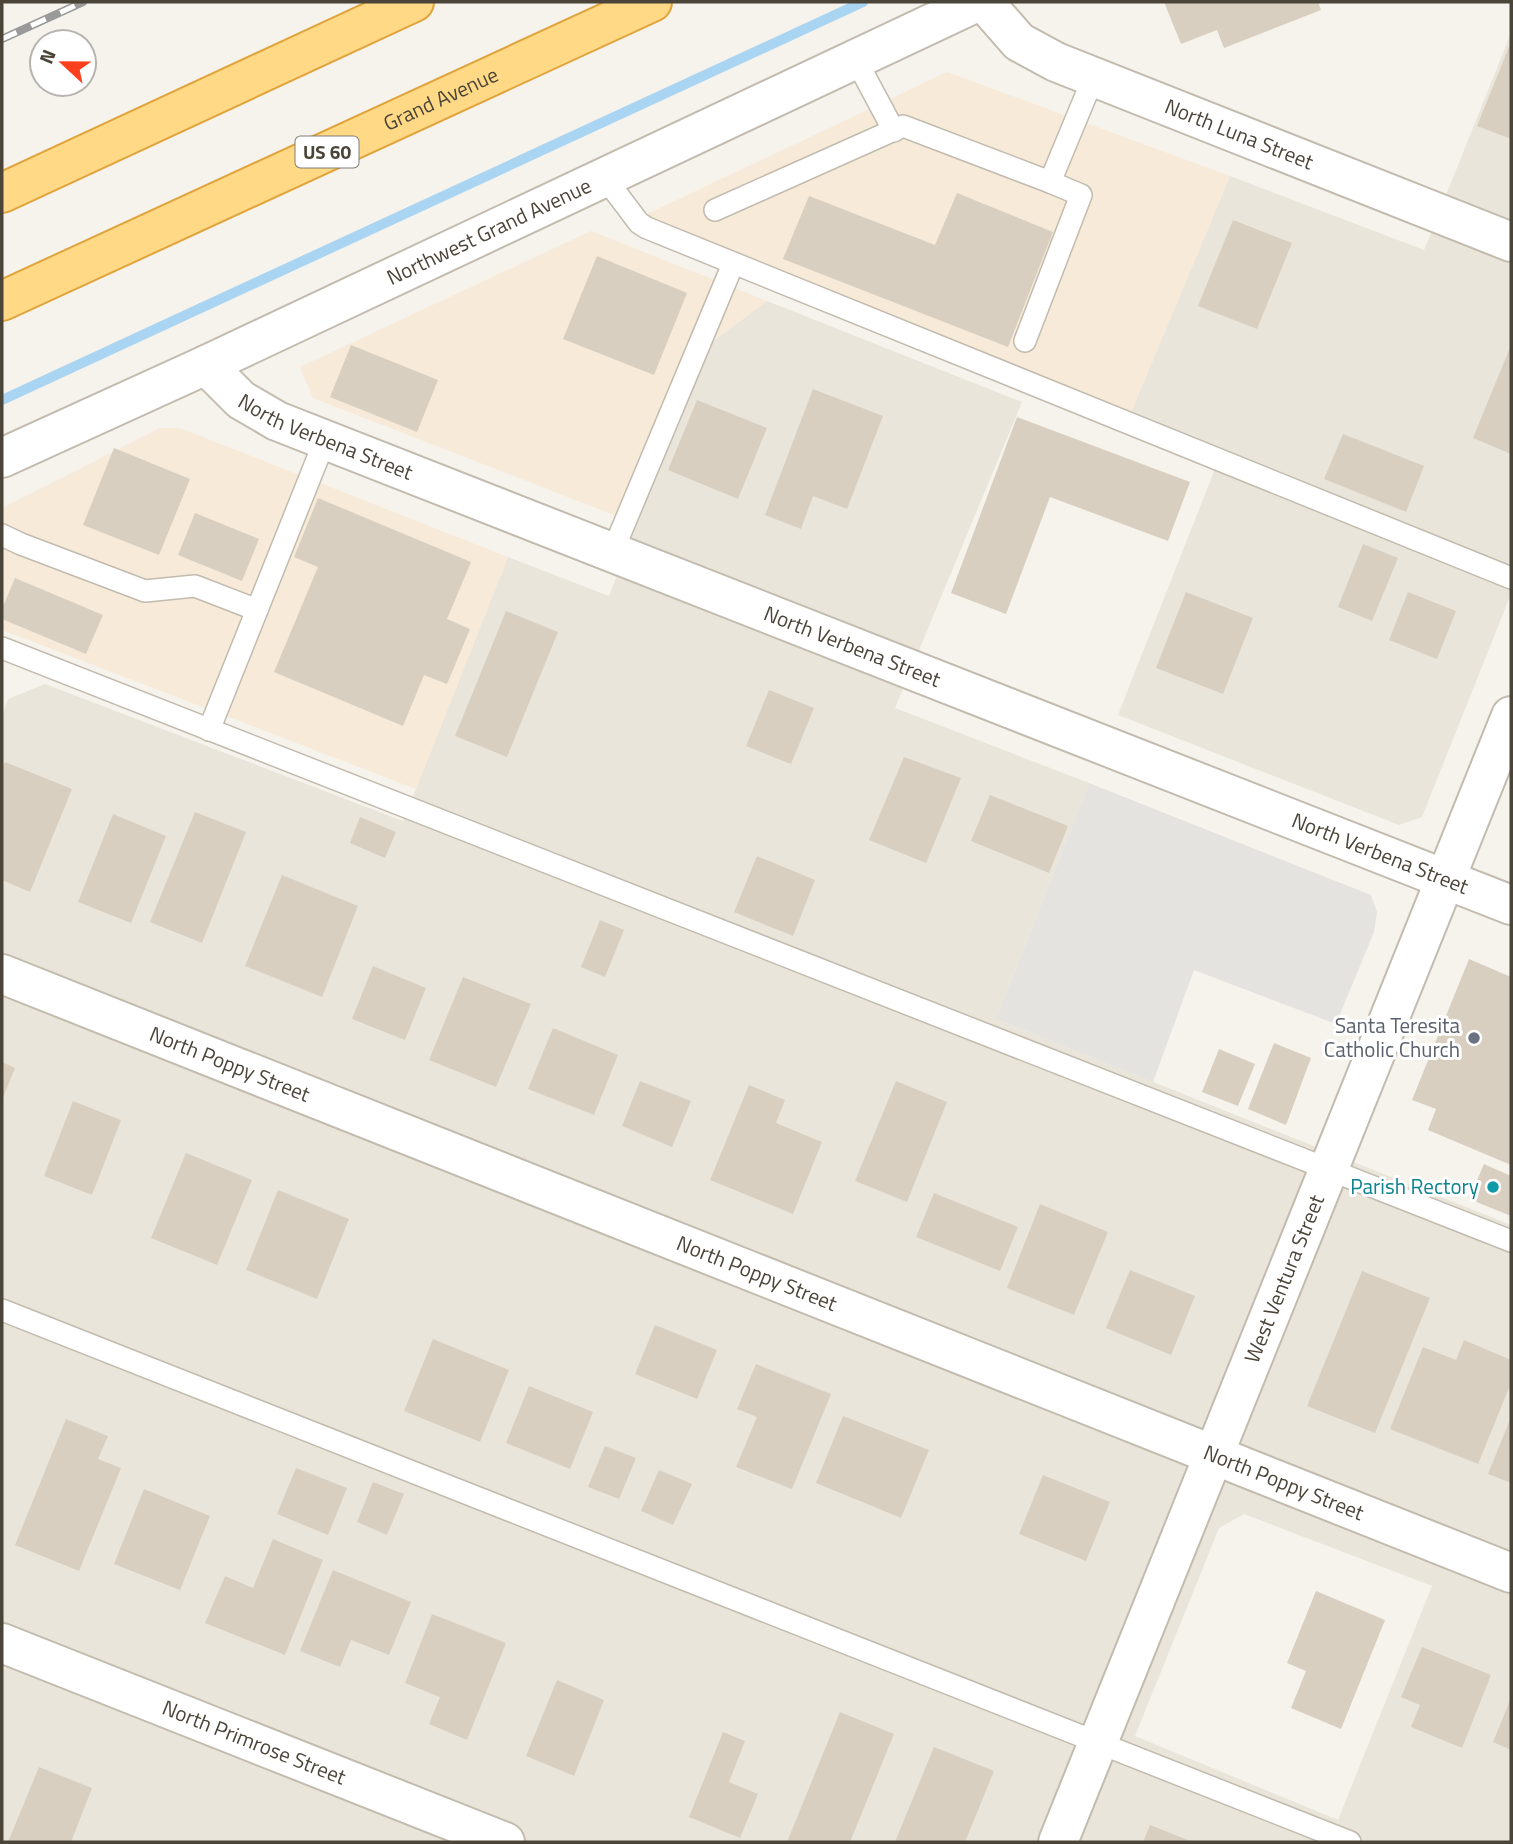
<svg xmlns="http://www.w3.org/2000/svg" width="1513" height="1844" font-family="'Titillium Web',sans-serif">
	<rect width="100%" height="100%" fill="#f6f3ec"/>
	<g fill="#eae5da" fill-rule="evenodd">
		<path d="M1511,33V594L1422,817L1399,825L1118,715L1222,451L1129,417L1230,176L1424,250Z"/>
		<path d="M767,301L1022,402L895,708L1089,783L996,1019L1511,1225V1842H2V715L8,699L45,684L403,821L508,557L609,596L706,346ZM1244,1514L1432,1586L1338,1820L1135,1736L1219,1528Z"/>
	</g>
	<g fill="#f7ead8">
		<path d="M947,72L1230,176L1129,417L643,216Z"/>
		<path d="M591,231L767,301L706,346L637,524L313,398L300,367Z"/>
		<path d="M160,428H180L508,557L416,789L2,630V508Z"/>
	</g>
	<path fill="#e5e3e0" d="M1089,783L1371,895L1377,912L1374,932L1336,1024L1194,970L1153,1082L996,1019Z"/>
	<g fill="none" stroke-linecap="round" stroke-linejoin="round">
		<path stroke="#a9d4f2" stroke-width="10" d="M2,400L863,2"/>
	</g>
	<g fill="#d8cfc1">
		<path d="M1164,2H1318L1321,10L1224,48L1217,30L1181,44Z"/>
		<path d="M1511,42V139L1477,126Z"/>
		<path d="M957,193L1053,232L1008,347L783,259L809,196L935,245Z"/>
		<path d="M1233,220L1292,243L1257,329L1198,306Z"/>
		<path d="M597,256L687,293L654,375L563,339Z"/>
		<path d="M351,345L438,380L417,432L330,397Z"/>
		<path d="M1511,345V454L1473,438Z"/>
		<path d="M813,389L883,416L847,509L813,496L801,529L765,515Z"/>
		<path d="M697,400L767,428L738,499L668,470Z"/>
		<path d="M1017,417L1190,482L1168,541L1050,497L1006,614L951,593Z"/>
		<path d="M1343,434L1424,466L1406,512L1324,479Z"/>
		<path d="M114,448L190,479L159,555L83,525Z"/>
		<path d="M318,498L471,562L447,619L470,629L447,684L424,675L403,726L274,672L318,567L294,557Z"/>
		<path d="M195,513L259,539L242,581L178,555Z"/>
		<path d="M1363,544L1398,558L1372,621L1338,607Z"/>
		<path d="M15,578L103,615L86,654L2,619V609Z"/>
		<path d="M1186,592L1253,618L1223,694L1156,668Z"/>
		<path d="M1408,592L1456,611L1437,659L1389,640Z"/>
		<path d="M506,611L558,632L507,757L455,736Z"/>
		<path d="M769,690L814,708L791,764L746,746Z"/>
		<path d="M904,757L961,778L926,863L869,840Z"/>
		<path d="M5,762L72,789L30,892L2,880V769Z"/>
		<path d="M990,795L1068,826L1049,873L971,841Z"/>
		<path d="M195,812L246,832L202,943L150,922Z"/>
		<path d="M113,814L166,836L131,923L78,902Z"/>
		<path d="M360,817L396,832L385,858L350,843Z"/>
		<path d="M757,856L815,880L793,936L734,912Z"/>
		<path d="M282,875L358,906L322,997L245,966Z"/>
		<path d="M600,920L624,930L605,977L581,967Z"/>
		<path d="M1469,959L1511,977V1165L1428,1130L1436,1109L1412,1100Z"/>
		<path d="M373,966L426,988L405,1040L352,1019Z"/>
		<path d="M463,977L531,1004L496,1087L429,1060Z"/>
		<path d="M553,1028L618,1055L594,1115L528,1089Z"/>
		<path d="M1274,1043L1311,1058L1286,1125L1248,1109Z"/>
		<path d="M1219,1049L1255,1064L1238,1106L1202,1092Z"/>
		<path d="M2,1062L15,1068L2,1100Z"/>
		<path d="M640,1081L691,1101L672,1147L622,1126Z"/>
		<path d="M896,1081L947,1102L907,1202L855,1181Z"/>
		<path d="M749,1085L785,1100L776,1123L822,1142L793,1214L710,1180Z"/>
		<path d="M73,1101L121,1120L92,1195L44,1176Z"/>
		<path d="M186,1153L252,1180L217,1265L151,1238Z"/>
		<path d="M1484,1164L1511,1176V1216L1469,1199Z"/>
		<path d="M278,1190L349,1219L317,1299L246,1270Z"/>
		<path d="M934,1193L1018,1227L1000,1271L916,1237Z"/>
		<path d="M1040,1204L1108,1232L1074,1315L1007,1288Z"/>
		<path d="M1130,1270L1195,1296L1171,1355L1106,1328Z"/>
		<path d="M1362,1271L1430,1298L1375,1433L1307,1406Z"/>
		<path d="M655,1325L717,1350L697,1399L635,1374Z"/>
		<path d="M433,1339L509,1370L480,1442L404,1411Z"/>
		<path d="M1464,1340L1511,1360V1383L1478,1464L1390,1429L1423,1347L1456,1360Z"/>
		<path d="M756,1364L831,1394L792,1489L736,1467L757,1417L737,1409Z"/>
		<path d="M529,1386L593,1412L570,1469L506,1443Z"/>
		<path d="M843,1416L929,1450L901,1518L816,1483Z"/>
		<path d="M1511,1417V1483L1488,1474Z"/>
		<path d="M66,1419L108,1436L98,1459L121,1468L79,1571L15,1545Z"/>
		<path d="M605,1446L636,1458L619,1499L588,1487Z"/>
		<path d="M296,1468L347,1488L328,1535L277,1514Z"/>
		<path d="M659,1470L692,1484L673,1525L641,1511Z"/>
		<path d="M1043,1475L1110,1502L1086,1561L1019,1534Z"/>
		<path d="M373,1482L404,1494L387,1535L357,1522Z"/>
		<path d="M144,1489L210,1516L180,1590L114,1564Z"/>
		<path d="M273,1539L323,1560L285,1655L205,1623L225,1576L253,1588Z"/>
		<path d="M333,1570L411,1602L389,1655L351,1640L340,1667L300,1651Z"/>
		<path d="M1316,1591L1385,1620L1341,1729L1291,1708L1306,1671L1287,1663Z"/>
		<path d="M432,1614L506,1643L467,1740L429,1724L440,1697L405,1683Z"/>
		<path d="M1422,1647L1491,1675L1462,1748L1411,1727L1420,1705L1401,1697Z"/>
		<path d="M557,1680L604,1700L574,1776L526,1756Z"/>
		<path d="M1511,1698V1750L1493,1742Z"/>
		<path d="M840,1712L894,1734L850,1842H787Z"/>
		<path d="M723,1732L745,1741L729,1782L758,1794L740,1838L689,1817Z"/>
		<path d="M934,1747L994,1771L965,1842H895Z"/>
		<path d="M39,1767L92,1788L71,1842H8Z"/>
		<path d="M1150,1825L1193,1842H1143Z"/>
	</g>
	<g fill="none" stroke-linecap="round" stroke-linejoin="round">
		<defs>
			<g id="service">
				<path d="M856,60L894,131"/>
				<path d="M605,178L639,223L647,228L1511,578"/>
				<path d="M715,210L903,126L1050,182L1094,76"/>
				<path d="M1025,341L1081,195L1050,182"/>
				<path d="M2,535L21,544L145,591L195,586L257,610"/>
				<path d="M612,553L733,264"/>
				<path d="M2,648L1511,1241"/>
				<path d="M209,730L325,440"/>
				<path d="M2,1310L1350,1842"/>
			</g>
			<g id="minor">
				<path id="s1" d="M984,2L1019,42L1056,62L1511,242"/>
				<path id="s2" d="M206,365L241,400L277,421L1511,905"/>
				<path id="s3" d="M2,458L206,365L977,2"/>
				<path id="s4" d="M2,974L1511,1573"/>
				<path id="s5" d="M2,1643L505,1842"/>
				<path id="s6" d="M1058,1842L1511,716"/>
			</g>
			<g id="trunk">
				<path d="M2,193L414,2"/>
				<path id="s7" d="M2,301L652,2"/>
			</g>
		</defs>
		<use href="#service" stroke="#c2bbae" stroke-width="24"/>
		<use href="#minor" stroke="#c2bbae" stroke-width="42"/>
		<use href="#trunk" stroke="#e0a43c" stroke-width="42"/>
		<use href="#service" stroke="#fff" stroke-width="21"/>
		<use href="#minor" stroke="#fff" stroke-width="38"/>
		<use href="#trunk" stroke="#ffd985" stroke-width="38"/>
		<defs>
			<path id="rail" d="M2,39L83,2"/>
		</defs>
		<use href="#rail" stroke="#9a9a9a" stroke-width="8"/>
		<use href="#rail" stroke="#fff" stroke-width="5" stroke-dasharray="16" stroke-linecap="butt"/>
	</g>
	<circle fill="#6b7280" stroke="#fff" stroke-width="2.5" cx="1474" cy="1038" r="7"/>
	<circle fill="#0f9aa8" stroke="#fff" stroke-width="2.5" cx="1493" cy="1187" r="7"/>
	<g text-anchor="middle" stroke-width="6" stroke-linejoin="round" paint-order="stroke">
		<rect fill="#fff" stroke="#817c74" stroke-width="2" x="295.5" y="136.5" width="63" height="31" rx="5"/>
		<g font-size="19" font-weight="bold" fill="#4b4439">
			<text x="327" y="159">US 60</text>
		</g>
		<g font-size="21" fill="#4b4439" stroke="#fff">
			<text dy="7" stroke="none"><textPath href="#s7" startOffset="483">Grand Avenue</textPath></text>
			<text dy="7" stroke="none"><textPath href="#s1" startOffset="292">North Luna Street</textPath></text>
			<text dy="7" stroke="none"><textPath href="#s3" startOffset="537">Northwest Grand Avenue</textPath></text>
			<text dy="7" stroke="none"><textPath href="#s2" startOffset="142">North Verbena Street</textPath></text>
			<text dy="7" stroke="none"><textPath href="#s2" startOffset="709">North Verbena Street</textPath></text>
			<text dy="7" stroke="none"><textPath href="#s2" startOffset="1276">North Verbena Street</textPath></text>
			<text dy="7" stroke="none"><textPath href="#s4" startOffset="245">North Poppy Street</textPath></text>
			<text dy="7" stroke="none"><textPath href="#s4" startOffset="812">North Poppy Street</textPath></text>
			<text dy="7" stroke="none"><textPath href="#s6" startOffset="607">West Ventura Street</textPath></text>
			<text dy="7" stroke="none"><textPath href="#s4" startOffset="1379">North Poppy Street</textPath></text>
			<text dy="7" stroke="none"><textPath href="#s5" startOffset="271">North Primrose Street</textPath></text>
		</g>
		<g font-size="21" fill="#5b616d" stroke="#fff" text-anchor="end">
			<text x="1460" y="1033">Santa Teresita<tspan x="1460" dy="24">Catholic Church</tspan></text>
		</g>
		<g font-size="21" fill="#0d838f" stroke="#fff" text-anchor="end">
			<text x="1479" y="1194">Parish Rectory</text>
		</g>
	</g>
	<rect width="1513" height="1844" fill="none" stroke="#4b4439" stroke-width="7"/>
	<g transform="translate(63 63) rotate(292)"><circle r="33" fill="#ffffff" stroke="#b7b4b0" stroke-width="2"/>
	<path d="M0-5L12 26L0 18L-12 26Z" fill="#fc3f1d"/>
	<text y="-10" font-size="19" font-weight="bold" text-anchor="middle" fill="#4b4439">N</text>
	</g>
</svg>
